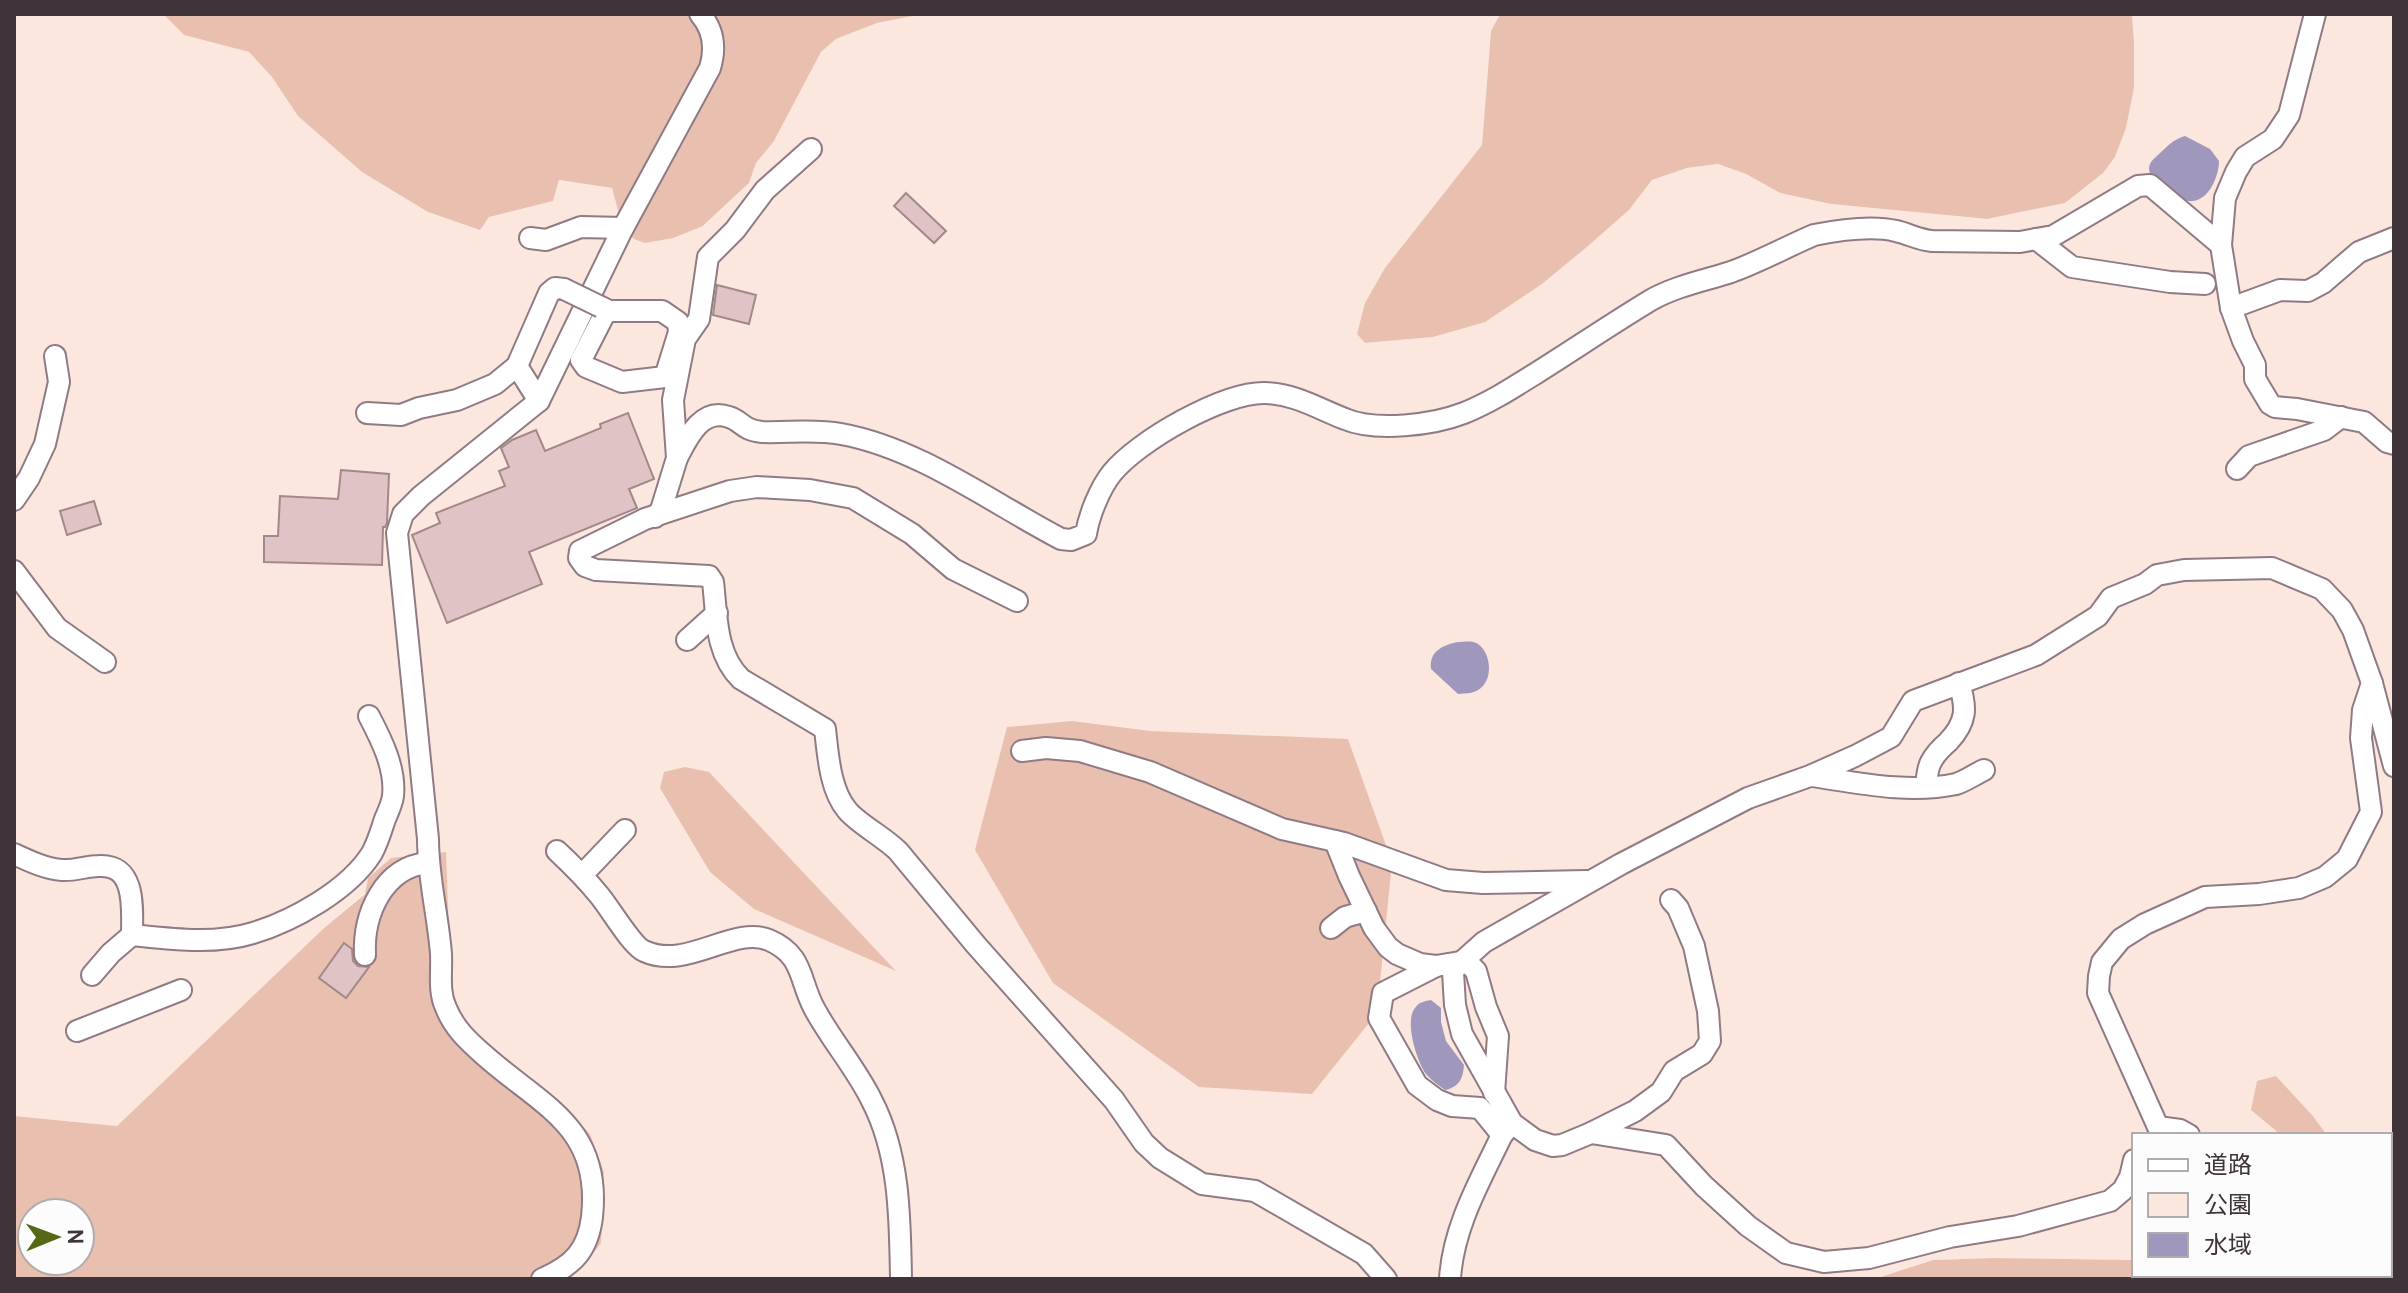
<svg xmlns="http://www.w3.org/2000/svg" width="2408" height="1293" font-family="Cabin,'Noto Sans JP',sans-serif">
	<rect width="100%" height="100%" fill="#fcfcfc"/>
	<path fill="#fce7df" d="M14,14H163L184,35L249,52L272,77L488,217L553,201L558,180L613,188L623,228L704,226L749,183L756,163L774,141L821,52L836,39L877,23L923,14H1500L1491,31L1482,145L1436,205L1366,343L1433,337L1542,284L1629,210L1652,180L1687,168L1718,164L1746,174L1780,193L1831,204L1986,219L2065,203L2126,128L2134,88V42L2132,14H2394V1234L2390,1226V1135H2327L2313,1116L2276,1076L2268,1124L2281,1135H2134V1260L1992,1258L1933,1260L1874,1279H556L602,1210L604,1172L590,1134L559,1100L474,1035L459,1009L451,987L445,852L365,893L324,928L117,1126L14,1116Z"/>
	<g fill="#e9c0b0" fill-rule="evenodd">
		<path d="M163,14H923L877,23L836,39L821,52L774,141L756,163L749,183L703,226L673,238L645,243L634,239L623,228L612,188L559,180L553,201L489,217L480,230L428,212L362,172L298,116L272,77L249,52L184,35Z"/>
		<path d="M1500,14H2132L2134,42V88L2126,128L2115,157L2103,173L2065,203L1987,219L1831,204L1780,193L1746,174L1718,164L1687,168L1652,180L1629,210L1588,246L1542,284L1485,322L1433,337L1365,343L1357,334L1365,303L1385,268L1482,145L1491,31Z"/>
		<path d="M1072,721L1150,731L1348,739L1392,862L1377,1013L1312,1094L1199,1087L1053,983L975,850L1007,727Z"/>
		<path d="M685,767L709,772L896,971L754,909L710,872L660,788L664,772Z"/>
		<path d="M446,852L451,987L459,1009L474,1035L559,1100L590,1134L604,1172L601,1243L587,1261L556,1279H14V1116L117,1126L324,928L365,894L368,878L391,858ZM32,1213H80V1261H32Z"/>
		<path d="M2276,1076L2313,1116L2327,1135H2281L2251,1110L2257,1081Z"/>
		<path d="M2390,1226L2394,1234V1279H1874L1933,1260L1992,1258L2134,1260V1275H2390Z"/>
	</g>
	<g fill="#a098bc">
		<path d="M2185,136L2210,149L2219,161C2219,175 2210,199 2193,201C2181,203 2149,181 2149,169C2149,162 2154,159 2159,154C2168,146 2172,140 2185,136Z"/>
		<path d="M1458,642C1464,642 1472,640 1478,644C1490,652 1493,675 1483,686C1476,694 1467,693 1458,694L1431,669C1429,651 1443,645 1458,642Z"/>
		<path d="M1431,1000L1441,1008V1022L1446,1041L1464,1065C1463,1079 1459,1087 1445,1090C1438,1085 1431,1080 1426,1074C1417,1062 1404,1021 1415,1008C1419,1002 1425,1001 1431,1000Z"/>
	</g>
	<g fill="#e0c4c5" stroke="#a28889" stroke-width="2">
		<path d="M906,193L946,231L934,243L894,206Z"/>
		<path d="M717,285L756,295L749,324L713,315Z"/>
		<path d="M628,413L654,479L629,489L637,508L529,552L542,584L447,623L412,535L440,523L436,513L505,486L499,471L509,467L501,448L512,440L536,430L545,451L601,428L600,424Z"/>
		<path d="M341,470L389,474L387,523L385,527H383L382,565L264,562V536H278L280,496L338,499Z"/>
		<path d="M94,501L101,524L67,535L60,511Z"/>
		<path d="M344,943L352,949L353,961L358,966L369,967L346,998L319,978Z"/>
	</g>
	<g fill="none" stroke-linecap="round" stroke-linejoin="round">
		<defs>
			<g id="minor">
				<path d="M2315,14L2289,115L2273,139L2245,157L2236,172L2225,198L2221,245L2231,308L2243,341L2255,365V379L2270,404L2275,407L2297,409L2364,422L2387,442L2394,444"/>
				<path d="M530,238L546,240L581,227L623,228"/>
				<path d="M2036,239L2072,267L2170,282L2205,284"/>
				<path d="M601,307L609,311H662L678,322L679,332L665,377L622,382L586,367L581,360L604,315L609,311"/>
				<path d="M2231,308L2280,290L2308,291L2323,283L2359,252L2394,238"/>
				<path d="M517,366L539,401"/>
				<path d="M367,413L401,415L419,408L457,400L495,384L517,366L549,293L555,288L564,289"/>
				<path d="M677,458C687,439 701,407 729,417C742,421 742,430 762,432C788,433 814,429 841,434C919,448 992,503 1061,539L1071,540L1086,534C1089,515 1100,488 1112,473C1138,441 1223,392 1265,393C1295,394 1317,408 1345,419C1376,432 1433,425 1464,413C1491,402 1514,387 1538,372C1576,348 1613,323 1651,300C1676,286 1703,281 1731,272C1759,262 1786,247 1814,235C1839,230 1871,225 1896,231C1909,234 1919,240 1932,241L2020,242L2053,236L2138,186L2150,185L2221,245"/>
				<path d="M2237,469L2249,456L2324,430L2341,417"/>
				<path d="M14,500L29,478L45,444L59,382L55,356"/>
				<path d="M655,517L661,510L677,458L673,400L685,339L699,319L708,257L735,230L765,190L811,149"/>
				<path d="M14,571L57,628L105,662"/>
				<path d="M1017,601L953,569L912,534L853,498L810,490L757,487L730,491L645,519L580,551L579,558L585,566L596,570L709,576L713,582C717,615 715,654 741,679L825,729C828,755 830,790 847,810C857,823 884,837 898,851L976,945L1114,1100L1144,1143L1160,1158L1202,1184L1255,1191L1364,1254L1386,1279"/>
				<path d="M687,640L717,613"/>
				<path d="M1022,751L1046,748L1080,751L1150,772L1282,829L1344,843L1446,880L1483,883L1587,881"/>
				<path d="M1812,776C1859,783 1909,794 1956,784C1966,781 1975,774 1984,770"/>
				<path d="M1926,787C1927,778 1927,769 1931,762C1935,754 1941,748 1948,742C1967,722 1967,708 1959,683"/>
				<path d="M1335,841L1349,876L1374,928L1388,947L1397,954L1420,964L1436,966L1460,962L1470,965L1476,971L1486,1007L1498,1036L1494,1093"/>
				<path d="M557,851C572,865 586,879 599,895C610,908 632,946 644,951C687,971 733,925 769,940C804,955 799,980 814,1008C831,1040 856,1068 872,1101C900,1155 900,1219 901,1279"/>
				<path d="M14,854C29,861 46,869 62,870C74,871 87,866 99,866C137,864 132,910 132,935L111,953L92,975"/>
				<path d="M582,875L625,830"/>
				<path d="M1331,928L1345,917L1366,911"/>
				<path d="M132,935C171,939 214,945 253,933C293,921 349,890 372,853C378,842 381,831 385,819C388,812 392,804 393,796C396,768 381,739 369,716"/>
				<path d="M365,955C363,915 383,867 428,863"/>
				<path d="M1436,966L1383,993L1379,1018L1417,1085L1437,1100L1452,1106L1480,1108L1502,1135"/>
				<path d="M77,1031L181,990"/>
				<path d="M1591,1133L1635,1111L1661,1092L1674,1071L1702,1054L1710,1041L1708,1011L1694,946L1678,908L1671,900"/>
				<path d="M2189,1135L2180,1130L2158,1127L2098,993L2099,976L2102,962L2121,939L2145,924L2205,897L2259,894L2299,888L2325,877L2347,859L2371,812L2361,738L2363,710L2372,683"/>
				<path d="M2134,1160L2130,1177L2123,1190L2110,1201L2018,1226L1950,1237L1869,1258L1824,1262L1786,1253L1748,1226L1704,1186L1666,1145L1591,1133L1562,1145L1553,1146L1535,1140L1512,1123L1462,1034L1455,1005L1453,972L1456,967L1484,942L1621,864L1748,798L1810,776L1855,756L1891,737L1913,701L2036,655L2098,616L2111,598L2145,584L2157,575L2184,570L2272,568L2322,589L2342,610L2353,630L2372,683L2394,766"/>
				<path d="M542,1279C573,1266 588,1250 592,1217C602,1126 541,1106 484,1055C468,1041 454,1028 446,1008C438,991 442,972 441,954C438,915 428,878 428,839L397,533L403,514L421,496L539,401L622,230L710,68C716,48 714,30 700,14"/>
				<path d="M1450,1279C1453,1227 1480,1181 1502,1135L1509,1127"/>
			</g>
		</defs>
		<use href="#minor" stroke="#907a84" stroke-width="24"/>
		<use href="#minor" stroke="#fff" stroke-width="20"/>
		<defs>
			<path id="minor-bridge" d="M564,289L601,307"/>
		</defs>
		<use href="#minor-bridge" stroke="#907a84" stroke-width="24" stroke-linecap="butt"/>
		<use href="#minor-bridge" stroke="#fff" stroke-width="20"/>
	</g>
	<rect width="2408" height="1293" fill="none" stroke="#3e3439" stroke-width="32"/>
	<rect x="2132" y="1133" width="260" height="144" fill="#fcfcfc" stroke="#b0acae" stroke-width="2"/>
	<rect x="2148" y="1159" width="40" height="12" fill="#ffffff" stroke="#b0acae" stroke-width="2"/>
	<text x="2204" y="1173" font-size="24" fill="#3e3439">道路</text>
	<rect x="2148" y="1193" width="40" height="24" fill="#fce7df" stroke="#b0acae" stroke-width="2"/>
	<text x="2204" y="1213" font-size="24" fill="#3e3439">公園</text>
	<rect x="2148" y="1233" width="40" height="24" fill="#a098bc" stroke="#b0acae" stroke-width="2"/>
	<text x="2204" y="1253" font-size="24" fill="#3e3439">水域</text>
	<g transform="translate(56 1237) rotate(89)"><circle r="38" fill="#fcfcfc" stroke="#b0acae" stroke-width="2"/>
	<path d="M0-6L14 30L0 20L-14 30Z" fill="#546815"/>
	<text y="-12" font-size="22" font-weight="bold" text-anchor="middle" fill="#3e3439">N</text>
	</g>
</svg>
